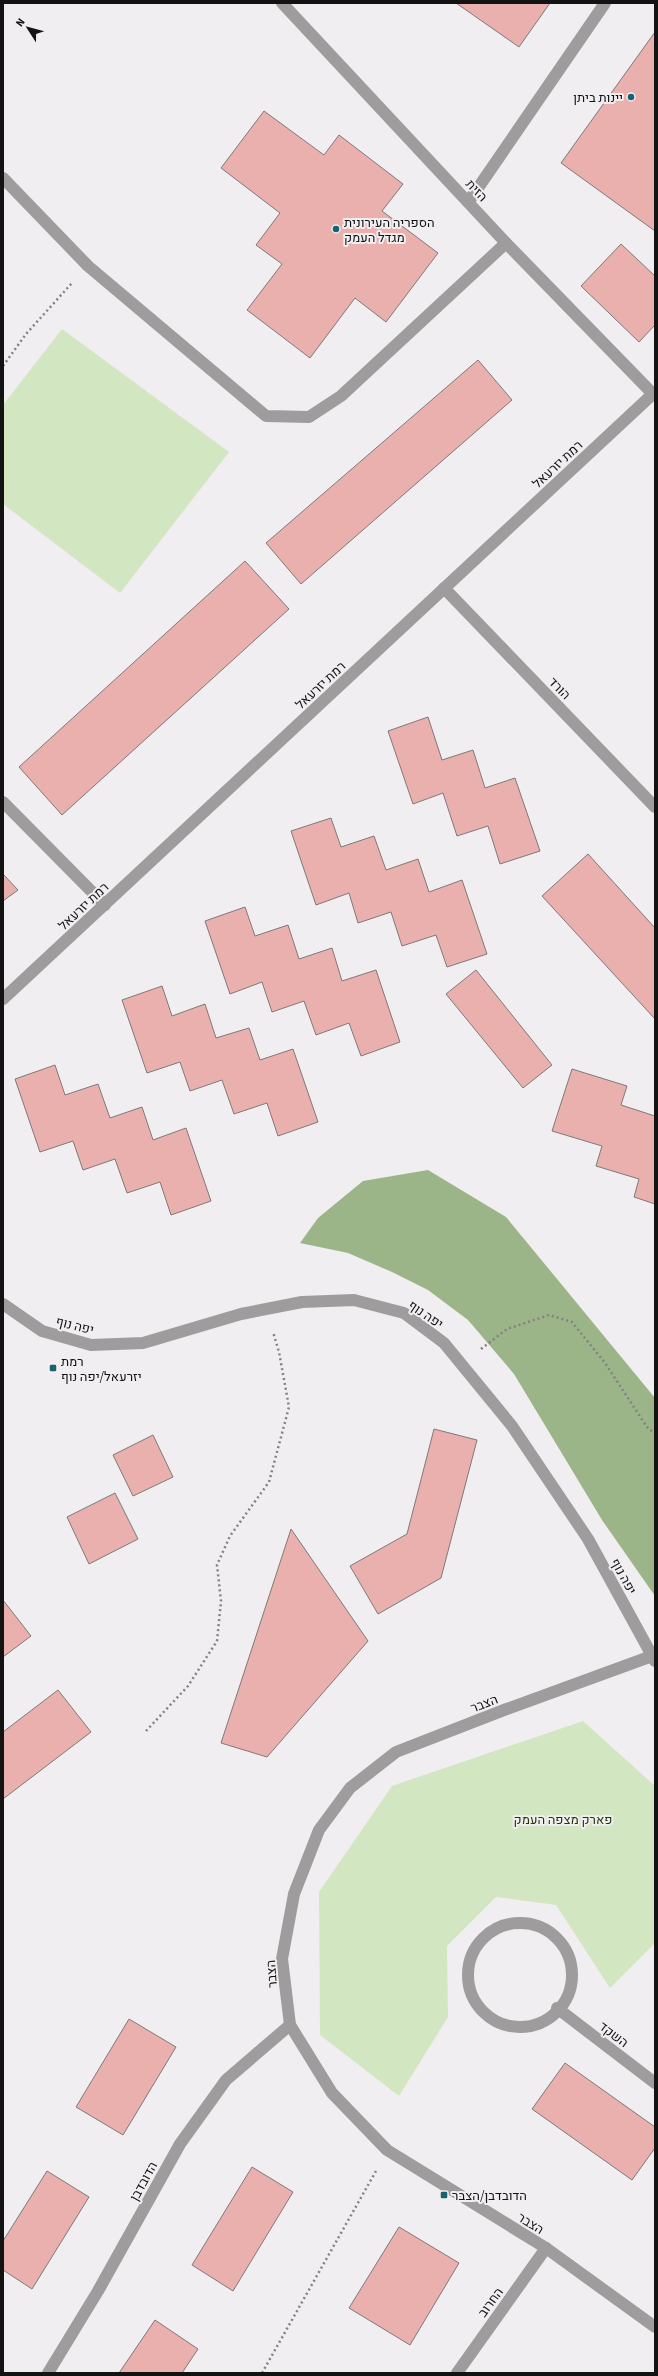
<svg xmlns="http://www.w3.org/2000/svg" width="658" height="2376" font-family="'Source Sans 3',Heebo,sans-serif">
	<rect width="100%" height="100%" fill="#f1eef2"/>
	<g fill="#d2e6c2">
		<path d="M62,329L229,452L120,593L3,504V405Z"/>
		<path d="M583,1721L655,1786V1943L610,1988L556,1905L496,1897L447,1946L448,2017L399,2096L320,2035L319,1892L392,1786Z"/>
	</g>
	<path fill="#9cb588" d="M428,1170L506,1217L655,1398V1596L602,1520L514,1374L468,1320L428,1290L392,1272L348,1253L300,1243L318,1218L363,1181Z"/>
	<g fill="#eab0ad" stroke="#7e7979">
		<path d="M456,3H550L519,47Z"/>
		<path d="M655,32V231L561,163Z"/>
		<path d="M264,111L324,155L339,135L403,184L382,211L438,253L386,322L355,298L310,358L247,310L282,264L256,245L280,213L221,168Z"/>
		<path d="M621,244L655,276V325L639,342L581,286Z"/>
		<path d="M478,360L512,400L301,584L266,543Z"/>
		<path d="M245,561L289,609L62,815L19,767Z"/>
		<path d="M428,717L442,760L473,750L485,788L515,778L540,851L500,864L488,826L457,836L443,793L413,804L388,731Z"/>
		<path d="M331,818L341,847L374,836L386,870L418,859L429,892L462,880L487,954L447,967L436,935L402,946L391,912L358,923L349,893L316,905L291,831Z"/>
		<path d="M588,854L655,928V1019L542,896Z"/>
		<path d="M3,874L18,890L3,901Z"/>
		<path d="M245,907L255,936L288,925L299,959L332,948L342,981L376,970L400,1042L361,1056L349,1023L316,1035L304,1001L272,1012L262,982L230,994L205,921Z"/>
		<path d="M476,970L552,1065L523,1088L446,994Z"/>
		<path d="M162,986L172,1016L205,1004L216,1038L249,1028L260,1060L293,1049L318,1122L278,1136L267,1103L234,1114L222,1080L190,1091L180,1062L147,1073L122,1000Z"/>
		<path d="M55,1065L65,1095L98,1084L110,1118L142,1107L153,1140L186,1128L211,1201L171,1215L160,1182L127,1193L115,1159L83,1170L73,1141L40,1152L15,1079Z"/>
		<path d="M572,1069L627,1086L621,1105L655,1116V1204L634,1197L639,1179L596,1166L602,1146L552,1131Z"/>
		<path d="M434,1429L477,1440L441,1578L378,1614L350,1566L407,1534Z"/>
		<path d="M153,1435L173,1477L133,1496L113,1455Z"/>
		<path d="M115,1493L138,1539L89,1564L67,1517Z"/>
		<path d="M291,1529L368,1641L267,1757L221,1743Z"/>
		<path d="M3,1600L31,1636L3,1657Z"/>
		<path d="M58,1690L91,1732L3,1799V1732Z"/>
		<path d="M129,2019L176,2047L123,2135L76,2107Z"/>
		<path d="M565,2063L655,2127V2148L632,2180L532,2109Z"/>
		<path d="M252,2167L293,2192L233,2291L192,2265Z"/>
		<path d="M47,2171L89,2197L32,2289L3,2270V2241Z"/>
		<path d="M399,2227L459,2263L410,2345L349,2308Z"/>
		<path d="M155,2320L198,2349L182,2373H119Z"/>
	</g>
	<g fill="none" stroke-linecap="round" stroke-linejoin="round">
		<g stroke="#838184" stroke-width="2.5" stroke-dasharray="2 3" stroke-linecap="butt">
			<path d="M3,366L26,334L72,283"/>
			<path d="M481,1349L507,1329L549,1315L572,1322L605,1363L647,1427L655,1434"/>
			<path d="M146,1731L188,1686L217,1641L221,1601L217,1565L230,1536L269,1482L289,1407L279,1352L273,1332"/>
			<path d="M262,2373L376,2171"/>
		</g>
		<g stroke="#9e9c9c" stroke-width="12">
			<path d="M282,3L506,243L653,394"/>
			<path d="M3,178L88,266L266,416L309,417L341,396L506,243"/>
			<path d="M469,201L605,3"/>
			<path d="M444,588L655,807"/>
			<path d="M3,802L105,905"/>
			<path d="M3,999L655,392"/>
			<path d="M3,1304L42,1331L91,1345L143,1343L241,1314L302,1302L354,1300L404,1313L444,1343L512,1426L588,1539L655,1661"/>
			<path d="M652,1656L504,1710L396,1752L350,1788L319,1830L294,1894L282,1959L290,2025L332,2093L387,2150L546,2248L655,2327"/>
			<circle cx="520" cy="1975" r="52"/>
			<path d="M557,2008L655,2083"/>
			<path d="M48,2373L98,2291L180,2144L226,2080L290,2025"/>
			<path d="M457,2373L546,2248"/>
		</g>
	</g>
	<g fill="#16626e" stroke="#f1eef2" stroke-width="1.5">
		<circle cx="631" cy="97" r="4"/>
		<circle cx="336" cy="229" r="4"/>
		<rect x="49" y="1364" width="8" height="8" rx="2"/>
		<rect x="440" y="2191" width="8" height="8" rx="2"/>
	</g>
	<g text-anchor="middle" stroke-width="4" stroke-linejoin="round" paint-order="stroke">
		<g font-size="13" fill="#141314" stroke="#f1eef2" text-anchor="start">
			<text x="623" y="102" text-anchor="end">יינות ביתן</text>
			<text x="344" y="227">הספריה העירונית<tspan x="344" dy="15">מגדל העמק</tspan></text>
			<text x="61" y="1366">רמת<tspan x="61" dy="15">יזרעאל/יפה נוף</tspan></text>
			<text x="452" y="2200">הדובדבן/הצבר</text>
		</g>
		<g font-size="13" fill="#141314" stroke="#f1eef2">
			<text transform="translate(477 190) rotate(47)" y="5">הזית</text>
			<text transform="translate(557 464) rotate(-43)" y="5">רמת יזרעאל</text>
			<text transform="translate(320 685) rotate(-43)" y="5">רמת יזרעאל</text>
			<text transform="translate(560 688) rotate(46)" y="5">הורד</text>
			<text transform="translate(83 906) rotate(-43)" y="5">רמת יזרעאל</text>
			<text transform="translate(426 1314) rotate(34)" y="5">יפה נוף</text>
			<text transform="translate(75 1325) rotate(14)" y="5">יפה נוף</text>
			<text transform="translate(624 1576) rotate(61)" y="5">יפה נוף</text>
			<text transform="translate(484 1703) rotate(-21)" y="5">הצבר</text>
			<text transform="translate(271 1974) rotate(-94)" y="5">הצבר</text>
			<text transform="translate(614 2034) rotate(37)" y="5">השקד</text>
			<text transform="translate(143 2181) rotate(-61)" y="5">הדובדבן</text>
			<text transform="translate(531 2223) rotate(32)" y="5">הצבר</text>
			<text transform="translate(490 2302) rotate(-54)" y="5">החרוב</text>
		</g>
		<g font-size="13" fill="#223907" stroke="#f1eef2">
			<text x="563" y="1824">פארק מצפה העמק</text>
		</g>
	</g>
	<rect width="658" height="2376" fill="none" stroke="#141314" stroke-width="8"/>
	<g transform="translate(28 28) rotate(306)" stroke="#f1eef2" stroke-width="3" paint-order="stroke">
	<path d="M0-3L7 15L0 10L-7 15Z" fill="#141314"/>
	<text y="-6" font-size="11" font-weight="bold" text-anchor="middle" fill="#141314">N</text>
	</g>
</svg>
